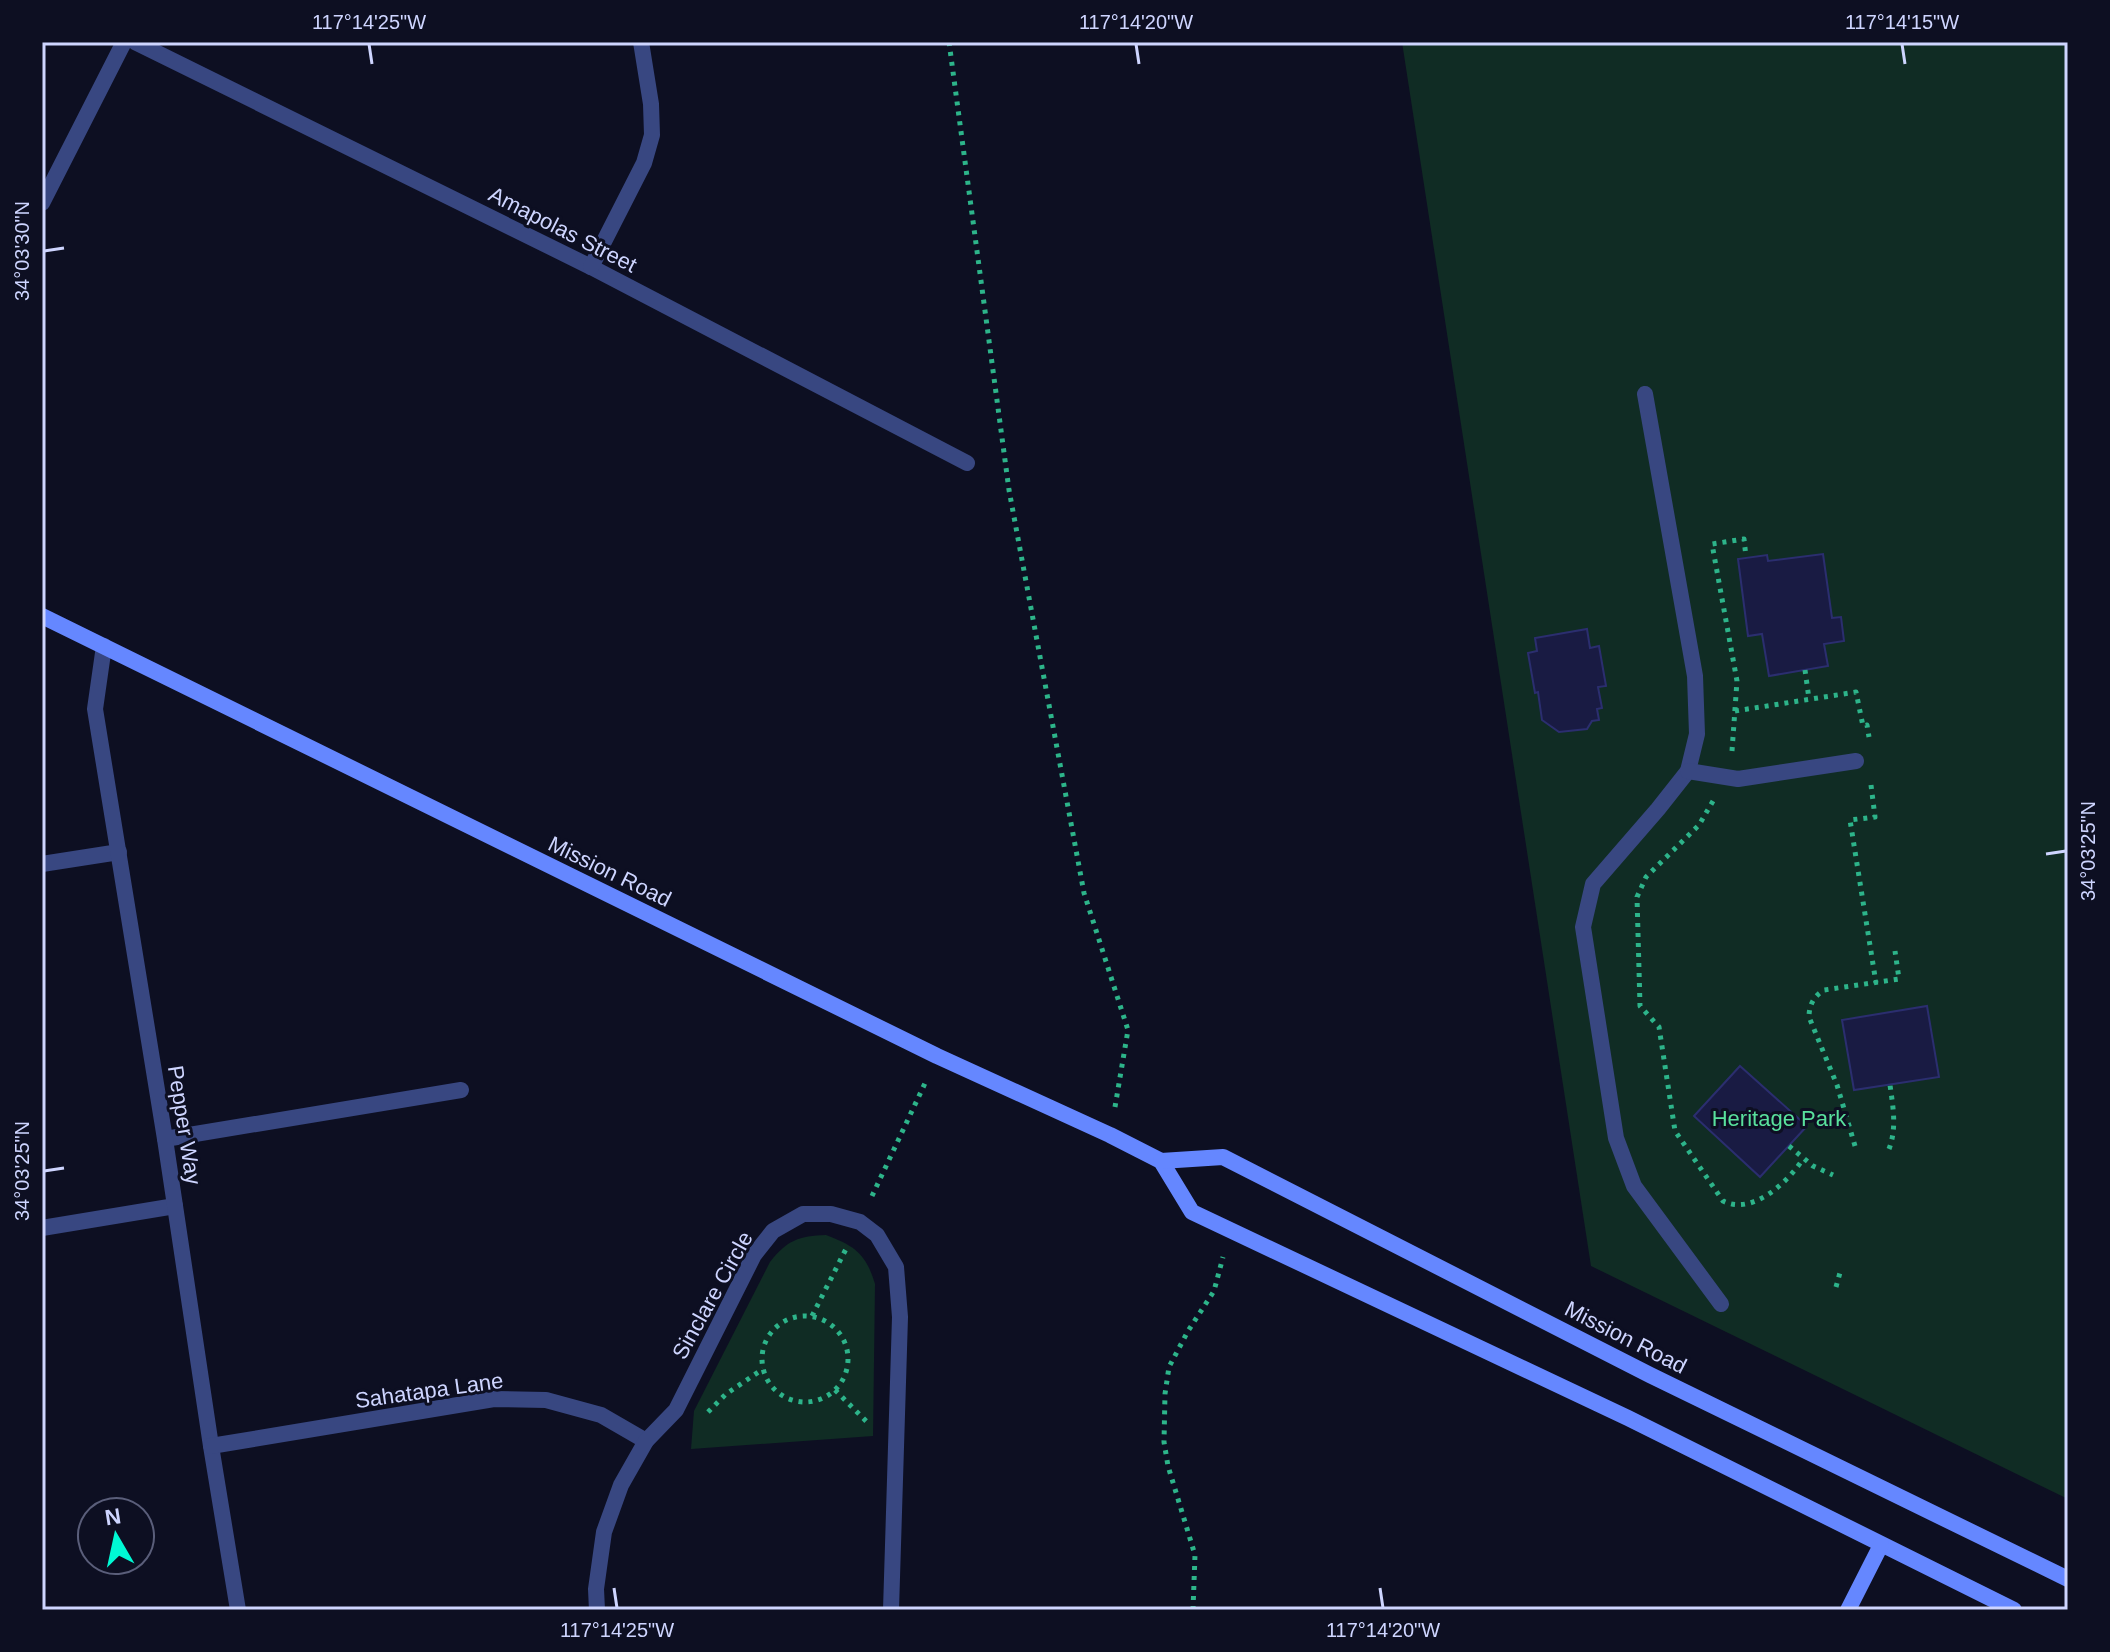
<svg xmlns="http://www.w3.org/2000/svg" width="2110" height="1652" font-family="Arial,sans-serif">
	<rect width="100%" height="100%" fill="#0d0f22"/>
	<g fill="#102c24">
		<path d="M1402,42H2068V1499L1591,1266Z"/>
		<path d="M826,1235C855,1246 866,1254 875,1284L873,1436L691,1449L694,1411L770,1262C787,1240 799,1236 826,1235Z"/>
	</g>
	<g fill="#191b43" stroke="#2b2e6f" stroke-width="2">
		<path d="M1823,554L1832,618L1841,617L1844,641L1824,644L1828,666L1769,676L1762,634L1748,636L1738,559L1767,555L1768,561Z"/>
		<path d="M1587,629L1590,648L1599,646L1606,686L1598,687L1602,708L1597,709L1599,720L1592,721L1587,729L1559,732L1542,720L1538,692L1535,693L1528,653L1537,651L1535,638Z"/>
		<path d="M1927,1006L1939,1077L1854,1090L1842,1020Z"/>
		<path d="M1740,1066L1807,1126L1760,1177L1694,1116Z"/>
	</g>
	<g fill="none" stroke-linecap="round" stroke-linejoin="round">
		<g stroke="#2db48a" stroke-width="5" stroke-dasharray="4 6" stroke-linecap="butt">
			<path d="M949,42L1009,490L1084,893L1128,1030L1115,1107"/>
			<path d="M1805,670L1809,699"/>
			<path d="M1735,711L1856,692L1863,726L1867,725L1869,737"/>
			<path d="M1732,751L1737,681L1712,544L1744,539L1746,557"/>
			<path d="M1871,785L1875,817L1850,820L1876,983"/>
			<path d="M1713,801L1699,825L1646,877L1637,897L1640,1006L1659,1027L1675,1131L1723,1201C1752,1216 1788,1182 1803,1159"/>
			<path d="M1789,1146L1813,1166L1833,1175"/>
			<path d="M1855,1146L1837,1085L1809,1017C1809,1005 1814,996 1824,990L1899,979L1895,951"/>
			<path d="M1889,1149C1897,1128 1893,1107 1890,1085"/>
			<path d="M872,1196L927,1079"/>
			<path d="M1836,1287L1841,1269"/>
			<path d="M812,1316L848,1245"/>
			<circle cx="805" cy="1359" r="43"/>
			<path d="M835,1390L868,1423"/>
			<path d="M708,1412L726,1394L763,1369"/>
			<path d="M1193,1610L1195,1555L1168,1466L1164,1442L1165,1394L1169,1367L1188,1331L1214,1291L1223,1257"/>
		</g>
		<g stroke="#384781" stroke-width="16">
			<path d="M1645,394L1695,676L1697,734L1688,771L1658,809L1593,884L1583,927L1616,1138L1634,1186L1721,1304"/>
			<path d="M1688,771L1738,779L1856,761"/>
			<path d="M42,864L119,852"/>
			<path d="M165,1139L461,1090"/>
			<path d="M42,1228L175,1206"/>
		</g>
		<g stroke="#384781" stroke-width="16">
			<path d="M135,42L591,267L967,463"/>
			<path d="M42,203L124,42"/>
			<path d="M591,267L644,163L652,135L651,104L641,42"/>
			<path d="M104,646L95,709L165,1139L211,1446L238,1610"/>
			<path d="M211,1446L494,1399L546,1400L601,1415L646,1441"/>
			<path d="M597,1610L596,1589L604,1532L621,1485L646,1441L676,1410L754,1255L773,1231L803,1214H831L860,1222L877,1235L896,1267L900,1317L891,1610"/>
		</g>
		<g stroke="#6587ff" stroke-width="16">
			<path d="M42,616L937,1056L1110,1135L1161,1161L1192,1212L1628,1418L2014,1610"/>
			<path d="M1161,1161L1223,1157L1650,1375L2068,1579"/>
			<path d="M1848,1610L1881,1545"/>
		</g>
	</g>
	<path fill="none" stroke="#ced5ff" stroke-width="3" d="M369,44L372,64M1136,44L1139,64M1902,44L1905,64M44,251L64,248M2046,854L2066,851M44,1171L64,1168M614,1588L617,1608M1380,1588L1383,1608"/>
	<g text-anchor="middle" stroke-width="6" stroke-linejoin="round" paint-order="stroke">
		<g font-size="22" fill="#ced5ff" stroke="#0d0f22">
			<text transform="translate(563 229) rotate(27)" y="8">Amapolas Street</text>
			<text transform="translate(610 871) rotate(26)" y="8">Mission Road</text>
			<text transform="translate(185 1125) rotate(81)" y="8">Pepper Way</text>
			<text transform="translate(712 1295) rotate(-61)" y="8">Sinclare Circle</text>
			<text transform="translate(1626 1337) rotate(27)" y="8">Mission Road</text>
			<text transform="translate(429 1390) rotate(-8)" y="8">Sahatapa Lane</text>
		</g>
		<g font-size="22" fill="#59e09d" stroke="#0d0f22">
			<text x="1779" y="1126">Heritage Park</text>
		</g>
	</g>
	<rect width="2110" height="1652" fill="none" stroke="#0d0f22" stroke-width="88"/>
	<g transform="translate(116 1536) rotate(351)"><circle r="38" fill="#0d0f22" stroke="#5a5e7a" stroke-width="2"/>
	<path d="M0-6L14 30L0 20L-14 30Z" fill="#00f9d4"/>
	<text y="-12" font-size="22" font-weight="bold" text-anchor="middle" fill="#ced5ff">N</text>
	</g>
	<rect x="44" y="44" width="2022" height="1564" fill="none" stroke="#ced5ff" stroke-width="3"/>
	<g font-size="20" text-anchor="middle" fill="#ced5ff">
		<text x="369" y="29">117°14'25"W</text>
		<text x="1136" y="29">117°14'20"W</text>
		<text x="1902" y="29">117°14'15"W</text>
		<text transform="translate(22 251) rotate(-90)" y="7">34°03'30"N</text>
		<text transform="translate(2088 851) rotate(-90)" y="7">34°03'25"N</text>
		<text transform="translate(22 1171) rotate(-90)" y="7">34°03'25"N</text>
		<text x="617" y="1637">117°14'25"W</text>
		<text x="1383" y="1637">117°14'20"W</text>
	</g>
</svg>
